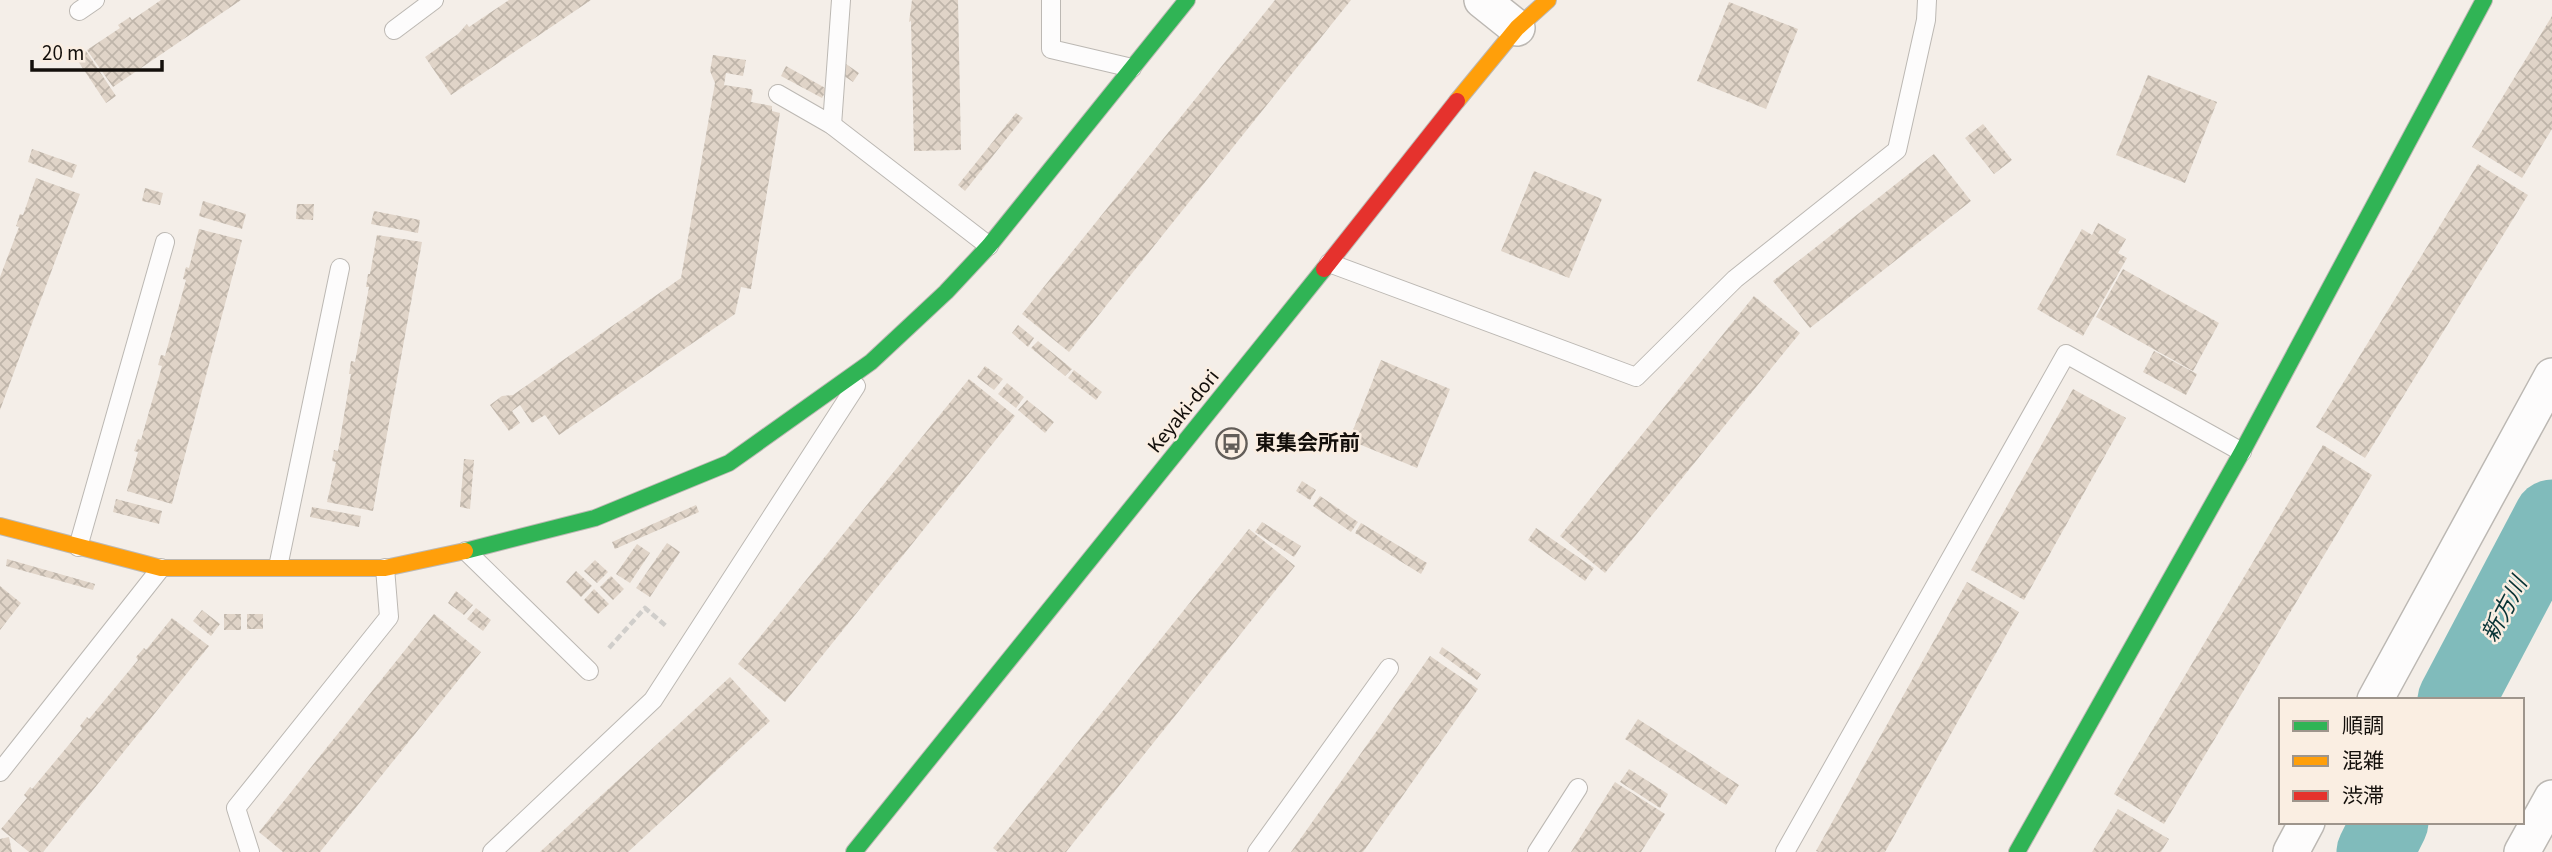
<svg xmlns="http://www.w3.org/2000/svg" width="2552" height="852" font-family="'Source Sans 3','Noto Sans JP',sans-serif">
	<defs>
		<pattern id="building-cross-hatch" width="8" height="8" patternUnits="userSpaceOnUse" patternTransform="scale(1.75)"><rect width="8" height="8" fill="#e0d4c8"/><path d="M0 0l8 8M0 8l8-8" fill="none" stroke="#bfb5aa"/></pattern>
	</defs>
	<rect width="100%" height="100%" fill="#f4eee8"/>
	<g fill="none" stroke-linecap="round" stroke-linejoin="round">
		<g stroke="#80bbbb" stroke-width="77">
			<path d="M2456,700L2552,518"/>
			<path d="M2375,852L2390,822"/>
		</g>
	</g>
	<g fill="url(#building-cross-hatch)">
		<path d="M161,0H241L113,87L87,50L120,28L118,25L130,17L132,20Z"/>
		<path d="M509,0H591L451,95L425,57L458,34L467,24L469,27Z"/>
		<path d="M912,0H958L961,150L914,151L911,21L909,22Z"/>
		<path d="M1275,0H1351L1069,352L1022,314Z"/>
		<path d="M1729,2L1798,29L1766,109L1697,81Z"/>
		<path d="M2552,16V129L2522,178L2472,147Z"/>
		<path d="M86,51L116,96L106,103L76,58Z"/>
		<path d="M713,55L746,60L743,76L726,73L724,85L751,89L753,91L751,102L772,106V111L780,113L751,289L741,287L735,314L559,435L545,415L532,423L520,405L512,411L520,423L509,431L490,405L502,396L513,395L681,278L715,83L710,71Z"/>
		<path d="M843,62L859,73L853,82L837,71Z"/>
		<path d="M786,66L827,89L822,98L781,76Z"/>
		<path d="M2148,75L2217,102L2185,183L2116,155Z"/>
		<path d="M1016,113L1023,118L965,191L958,185Z"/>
		<path d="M1983,124L2012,160L1994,174L1965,138Z"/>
		<path d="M32,149L77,165L72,178L28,162Z"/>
		<path d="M1934,154L1971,201L1810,328L1773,281Z"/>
		<path d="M2478,164L2528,195L2365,458L2316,427Z"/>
		<path d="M1534,171L1602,199L1569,278L1501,251Z"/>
		<path d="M36,178L80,194L0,410V277L19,227L16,226L20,214L23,215Z"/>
		<path d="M145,188L163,193L160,205L142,201Z"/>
		<path d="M203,201L246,214L242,229L199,216Z"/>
		<path d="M297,204H314L313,220L296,219Z"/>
		<path d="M374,211L420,220L418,233L371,224Z"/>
		<path d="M2098,223L2126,239L2118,253L2127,258L2083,336L2037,309L2082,229L2092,235Z"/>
		<path d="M199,229L242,240L172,504L127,491L138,452L134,451L138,439L141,440L162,366L158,365L161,355L165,356L186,280L183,279L186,267L189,268Z"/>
		<path d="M377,235L422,242L373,511L327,502L336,462L332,461L334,450L338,451L351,374H349L351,361L355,362L369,287H366L368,274H370Z"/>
		<path d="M2123,269L2219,323L2193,371L2096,317Z"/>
		<path d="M1754,296L1800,333L1605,573L1560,536Z"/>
		<path d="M1018,325L1034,338L1028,347L1012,333Z"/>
		<path d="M1038,341L1072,369L1065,376L1031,348Z"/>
		<path d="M2154,351L2197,374L2186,395L2143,372Z"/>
		<path d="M1381,360L1450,389L1417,468L1349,440Z"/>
		<path d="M985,366L1003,379L994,390L977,377Z"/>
		<path d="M1074,370L1102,392L1096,400L1068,378Z"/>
		<path d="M969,379L1015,416L785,702L738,664Z"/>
		<path d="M1007,383L1024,397L1016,408L998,394Z"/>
		<path d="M2073,389L2126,418L2024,600L1971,570Z"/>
		<path d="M1027,400L1054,422L1045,433L1018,410Z"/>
		<path d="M2323,445L2372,475L2164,824L2114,794Z"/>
		<path d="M464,459L474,460L470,509L460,507Z"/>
		<path d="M1302,481L1316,490L1310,500L1296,491Z"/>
		<path d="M1320,496L1358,522L1351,532L1313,506Z"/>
		<path d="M116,499L162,511L159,524L113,512Z"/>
		<path d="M696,505L699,512L615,549L612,542Z"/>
		<path d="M312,507L361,516L359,527L310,517Z"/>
		<path d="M1262,522L1301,546L1294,557L1255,532Z"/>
		<path d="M1361,523L1427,563L1421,574L1355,533Z"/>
		<path d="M1536,528L1594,568L1585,581L1528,540Z"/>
		<path d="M1249,529L1295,566L1066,852H998L993,848Z"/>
		<path d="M667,543L680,552L650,597L636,588Z"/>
		<path d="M637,544L650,553L630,583L616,574Z"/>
		<path d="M7,559L95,584L93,590L6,566Z"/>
		<path d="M595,560L608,572L597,583L584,571Z"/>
		<path d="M576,571L592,586L581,597L566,582Z"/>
		<path d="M611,576L624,589L613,600L600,587Z"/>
		<path d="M1967,582L2019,612L1885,852H1819L1816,851Z"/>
		<path d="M0,586L21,603L0,630Z"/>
		<path d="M594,589L609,604L598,614L584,600Z"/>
		<path d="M456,591L473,605L464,615L448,603Z"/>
		<path d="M476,608L491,620L483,631L467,619Z"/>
		<path d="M202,610L220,624L211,636L193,621Z"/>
		<rect x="224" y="614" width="17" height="16"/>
		<rect x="247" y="614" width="16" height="15"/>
		<path d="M434,614L481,652L320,852H283L259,832Z"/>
		<path d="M172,618L209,646L43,852H29L1,829L27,798L24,795L30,787L32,789L82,729L80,726L87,717L89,719L138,660L136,657L144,648L146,650Z"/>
		<path d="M1442,647L1481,674L1477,680L1439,653Z"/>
		<path d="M1430,656L1478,689L1363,852H1291Z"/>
		<path d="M730,677L770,721L628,852H540Z"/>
		<path d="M1638,719L1739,785L1726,805L1625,739Z"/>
		<path d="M1629,769L1668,794L1660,808L1620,782Z"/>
		<path d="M1615,782L1665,814L1641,852H1571Z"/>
		<path d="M2118,809L2169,839L2161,852H2092Z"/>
		<path d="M9,837L12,852H0V839Z"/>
	</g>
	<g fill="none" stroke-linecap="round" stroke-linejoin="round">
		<defs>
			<g id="lane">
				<path d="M1051,0V49L1132,68"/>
				<path d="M79,11L95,0"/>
				<path d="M394,30L434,0"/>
				<path d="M778,94L832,125L989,246"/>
				<path d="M832,125L841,0"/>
				<path d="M1329,263L1636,377L1735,279L1897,150L1926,20L1927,0"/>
				<path d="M78,547L165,242"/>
				<path d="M466,551L589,671"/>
				<path d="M278,567L340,268"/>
				<path d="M0,772L161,568"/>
				<path d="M250,852L236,808L389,617L385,568"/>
				<path d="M492,852L653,700L856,386"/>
				<path d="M1257,852L1389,668"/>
				<path d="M1537,852L1578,788"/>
				<path d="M1785,852L2066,354L2242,452"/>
			</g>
			<g id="street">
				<path d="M1482,0L1517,28"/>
				<path d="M2375,700L2552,376"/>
				<path d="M2291,852L2307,822"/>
				<path d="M2522,852L2552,798"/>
			</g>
			<g id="fast">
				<path d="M465,551L595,518L729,463L871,362L946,292L989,246L1187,0"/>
				<path d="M854,852L1324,269"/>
				<path d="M2017,852L2242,452L2484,0"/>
			</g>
			<g id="slow">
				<path d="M1457,101L1517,28L1548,0"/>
				<path d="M0,526L161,568H385L465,551"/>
			</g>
			<path id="jam" d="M1324,269L1457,101"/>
		</defs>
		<use href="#lane" stroke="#bcb8b3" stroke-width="20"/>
		<use href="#street" stroke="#bcb8b3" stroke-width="38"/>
		<use href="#fast" stroke="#bcb8b3" stroke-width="18"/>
		<use href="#slow" stroke="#bcb8b3" stroke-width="18"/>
		<use href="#jam" stroke="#bcb8b3" stroke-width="18"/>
		<path stroke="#d0cecb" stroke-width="4.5" stroke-dasharray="7 3.5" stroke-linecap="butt" d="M609,648L645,608L666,626"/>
		<use href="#lane" stroke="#fdfcfc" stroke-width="18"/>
		<use href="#street" stroke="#fdfcfc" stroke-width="35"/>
		<use href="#fast" stroke="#30b455" stroke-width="16"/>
		<use href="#slow" stroke="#ff9f0a" stroke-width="16"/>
		<use href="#jam" stroke="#e5322d" stroke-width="16"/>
	</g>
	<defs>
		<symbol id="bus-ring" viewBox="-11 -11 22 22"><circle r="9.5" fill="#faeee2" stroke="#625d58" stroke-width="1.5"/><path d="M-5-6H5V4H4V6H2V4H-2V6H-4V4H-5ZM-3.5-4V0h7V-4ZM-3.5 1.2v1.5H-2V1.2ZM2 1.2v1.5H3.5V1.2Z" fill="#625d58"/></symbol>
	</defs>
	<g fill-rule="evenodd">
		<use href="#bus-ring" x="1214" y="426" width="35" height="35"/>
	</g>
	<g text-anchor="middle" stroke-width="5" stroke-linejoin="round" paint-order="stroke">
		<g font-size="21" fill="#130f0b" stroke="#faeee2">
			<text transform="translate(1183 411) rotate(-51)" y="7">Keyaki-dori</text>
		</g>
		<g font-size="21" font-weight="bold" fill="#130f0b" stroke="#faeee2" text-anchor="start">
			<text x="1255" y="450">東集会所前</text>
		</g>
		<g font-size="23" font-style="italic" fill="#073335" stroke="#faeee2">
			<text transform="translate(2504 609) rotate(-62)" y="8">新方川</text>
		</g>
	</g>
	<rect x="2279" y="698" width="245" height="126" fill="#faeee2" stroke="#9e958c" stroke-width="2"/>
	<rect x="2293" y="721" width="35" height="10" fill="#30b455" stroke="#9e958c" stroke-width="2"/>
	<text x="2342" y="733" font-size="21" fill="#130f0b">順調</text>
	<rect x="2293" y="756" width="35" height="10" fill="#ff9f0a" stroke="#9e958c" stroke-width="2"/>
	<text x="2342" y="768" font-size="21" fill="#130f0b">混雑</text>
	<rect x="2293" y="791" width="35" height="10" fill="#e5322d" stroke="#9e958c" stroke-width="2"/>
	<text x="2342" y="803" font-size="21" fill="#130f0b">渋滞</text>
	<path d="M32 60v10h130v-10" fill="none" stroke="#130f0b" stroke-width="3.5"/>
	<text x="42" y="60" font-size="21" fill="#130f0b" stroke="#faeee2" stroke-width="5" paint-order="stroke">20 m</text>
</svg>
